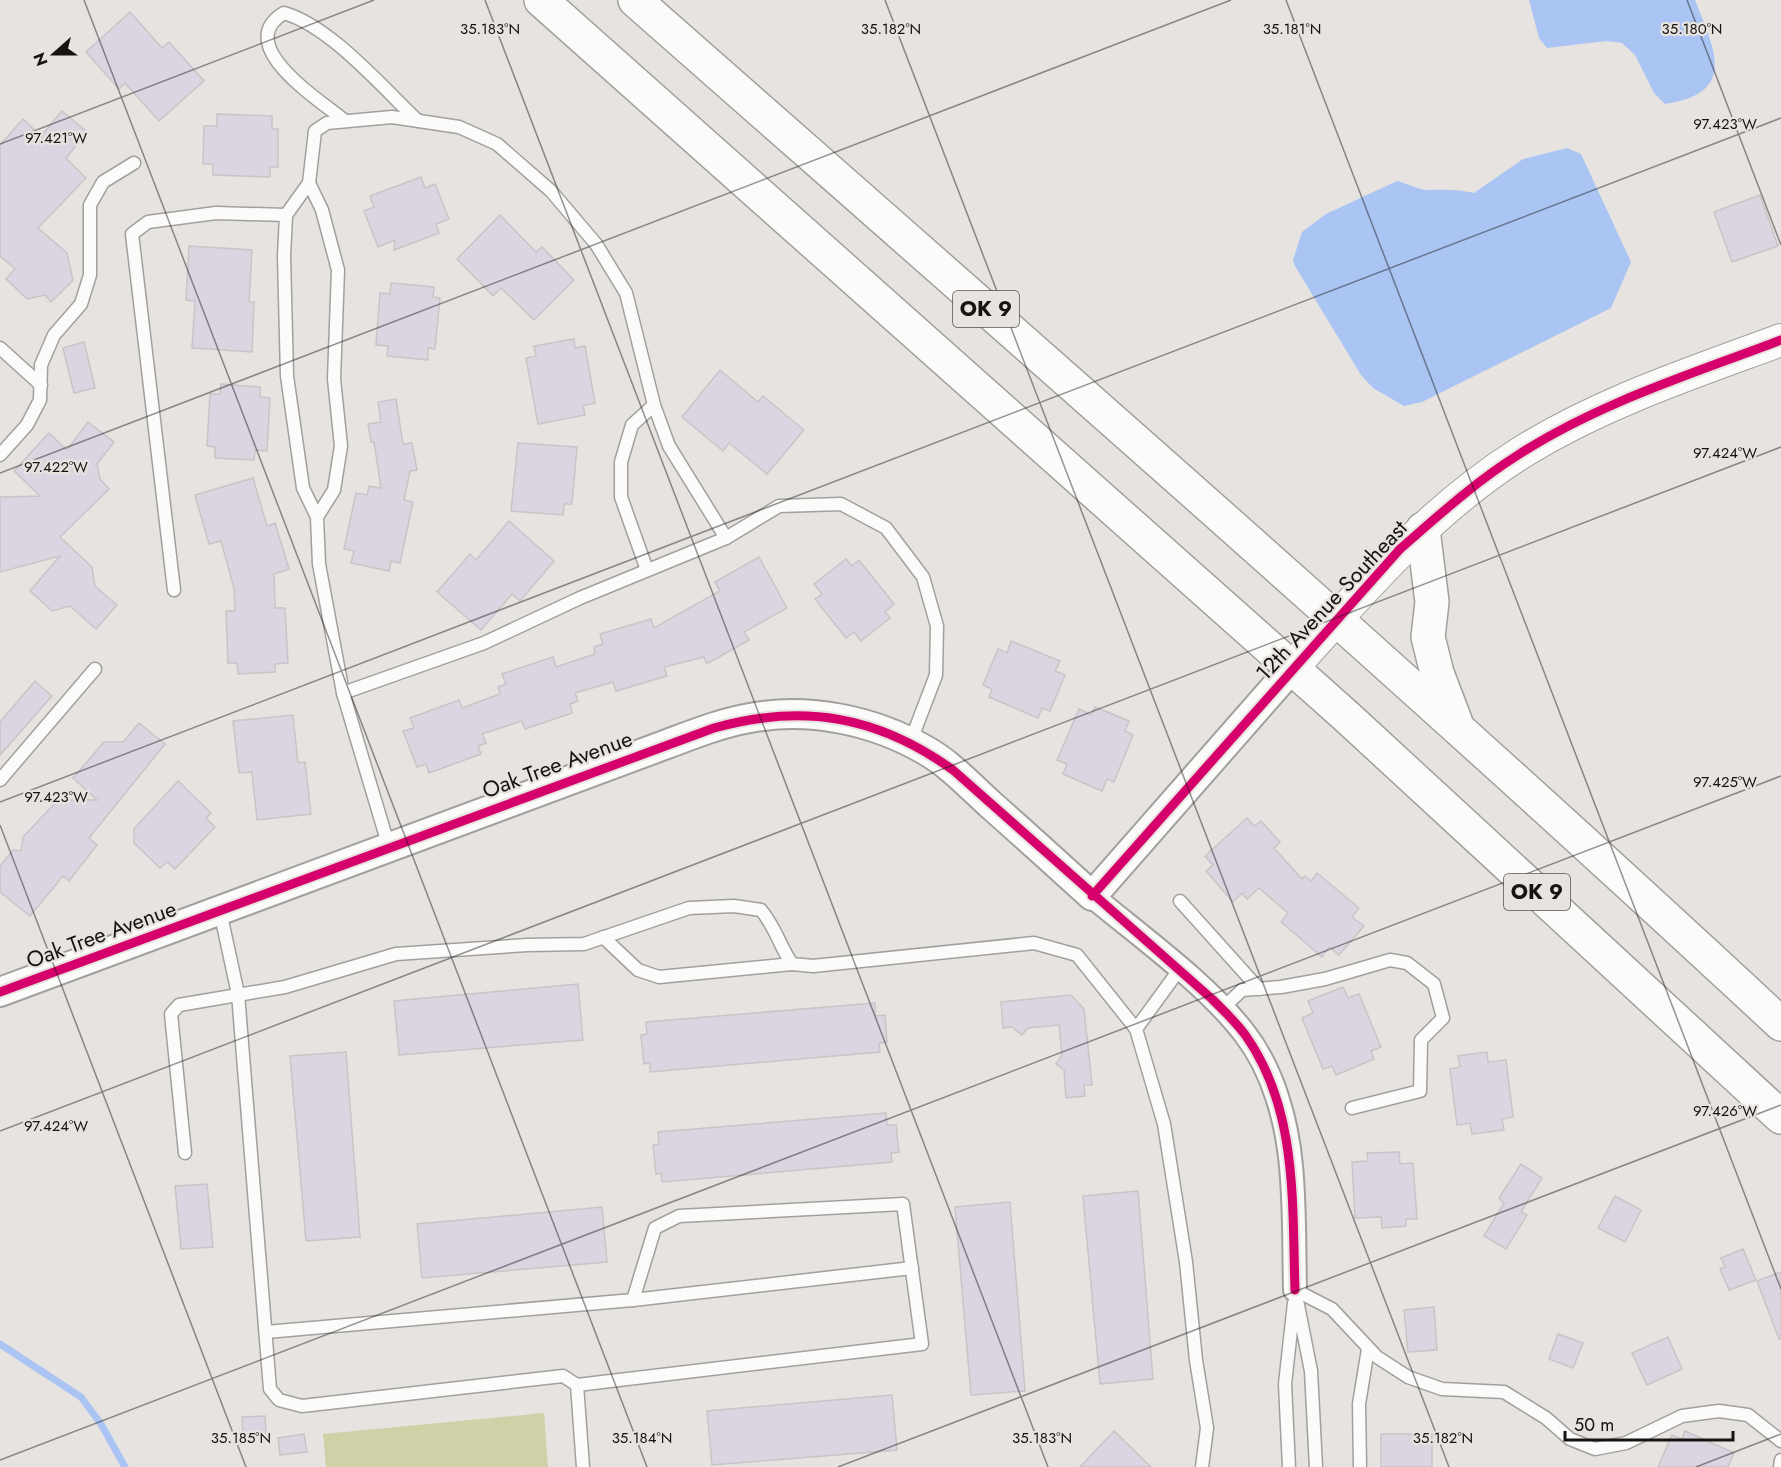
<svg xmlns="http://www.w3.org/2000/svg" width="1781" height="1467" font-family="Jost,sans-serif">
	<rect width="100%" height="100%" fill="#e6e3e1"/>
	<path fill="#d1d1a7" d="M544,1413L548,1467H326L323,1434Z"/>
	<g fill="#aac4f3">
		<path d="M1529,0H1695C1714,49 1739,93 1665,104L1654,93L1635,55L1622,43L1606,41L1547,48L1539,38Z"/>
		<path d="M1567,148L1581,154L1631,262L1611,308L1422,402L1404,406L1373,388L1361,375L1295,266L1293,260L1302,232L1326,214L1397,181C1406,183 1421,191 1430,190C1442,189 1463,190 1474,193L1523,159Z"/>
	</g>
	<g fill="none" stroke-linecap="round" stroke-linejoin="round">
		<path stroke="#aac4f3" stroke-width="7" d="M0,1344L81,1397L101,1424L125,1467"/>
	</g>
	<g fill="#ddd4e2" stroke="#c7c5c5" stroke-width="1.5">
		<path d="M130,12L162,48L169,42L204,81L159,121L125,83L119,89L86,52Z"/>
		<path d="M62,111L87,132L66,158L86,178L38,228L67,253L73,280L51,302L45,295L27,299L6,279L15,269L0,256V145L23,119L41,136Z"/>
		<path d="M217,114L272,116V129H278V167H270V177L213,175V164H203L204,126H217Z"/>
		<path d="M421,177L425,188L435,184L449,219L436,224L439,233L394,250L395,240L378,247L364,211L374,207L370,196Z"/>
		<path d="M1760,195L1778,246L1732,262L1714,212Z"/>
		<path d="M500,215L536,252L542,247L574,280L534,320L501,288L493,296L457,259Z"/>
		<path d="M189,246L252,250L249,302H254L252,352L192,348L195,301L186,300Z"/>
		<path d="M391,283L434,287L433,297L440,298L435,349L428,348V360L387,356L388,346L376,345L380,293L390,294Z"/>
		<path d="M574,339L575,348L585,346L595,403L583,406L585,415L538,424L526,358L536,356L534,346Z"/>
		<path d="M84,342L95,388L74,393L63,348Z"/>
		<path d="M720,370L758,402L763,396L804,430L767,474L729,443L723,451L682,417Z"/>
		<path d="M221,384L260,387V397L270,398L267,451L255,450L254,460L215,458V447L207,446L210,394H220Z"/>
		<path d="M396,399L403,444L412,443L417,470L410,471L404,500L413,502L400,563L391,561L389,571L351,563L354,551L344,549L356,493L367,495L369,486L381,488L374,442H371L368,424L381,422L378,402Z"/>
		<path d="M88,422L114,442L97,464L100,479L109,489L60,537L92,567L95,586L117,605L96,629L70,606L52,611L30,591L60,556L0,572V497L40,496L14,471L49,433L67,450Z"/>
		<path d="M518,443L577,447L572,504H564L563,515L511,511Z"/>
		<path d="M253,478L267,526L275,523L289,569L274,574L275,608H285L288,663L275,664V672L238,674L237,663H228L226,611H235L234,588L221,541L209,544L195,495Z"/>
		<path d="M509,521L554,561L520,601L512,594L481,630L437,592L470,554L476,560Z"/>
		<path d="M759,557L787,608L744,632L749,640L707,664L704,657L664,667L667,676L616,691L613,682L575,693L578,701L570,704L572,713L525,729L522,721L482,734L486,743L478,746L481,754L429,773L426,764L417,767L403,731L414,728L410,718L459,700L462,708L500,694L498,687L506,684L502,674L553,657L556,667L595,654L594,647L603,644L600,634L651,619L654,628L720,591L715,582Z"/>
		<path d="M846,559L852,566L859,560L894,604L885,612L890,618L861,641L854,632L846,638L815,599L822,594L814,584Z"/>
		<path d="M1011,641L1060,661L1055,671L1065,675L1050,711L1042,708L1038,718L989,697L992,689L983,685L998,649L1007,653Z"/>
		<path d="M35,681L52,696L0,755V722Z"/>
		<path d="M1095,707L1129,721L1125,731L1133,735L1114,782L1107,779L1102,791L1063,774L1067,764L1057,760L1079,709L1091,715Z"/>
		<path d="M293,715L298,763L305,762L311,814L257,820L252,772L239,773L233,721Z"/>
		<path d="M139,723L165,744L89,838L97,845L69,881L63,876L30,916L0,892V866L13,850L21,851L23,837L58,800H97L73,778L104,742H123Z"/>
		<path d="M178,781L211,813L206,818L215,827L175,869L167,862L160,868L134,843V829Z"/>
		<path d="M1247,818L1254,826L1261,821L1280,842L1274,848L1302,879L1305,876L1311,881L1317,873L1359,908L1352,917L1364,926L1339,955L1329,947L1322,957L1281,922L1288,913L1259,888L1247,899L1242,893L1233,902L1206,871L1213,865L1205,856Z"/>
		<path d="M578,984L583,1040L399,1055L394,1001Z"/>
		<path d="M1343,987L1348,998L1359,994L1381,1047L1371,1051L1374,1059L1336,1075L1332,1066L1323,1069L1302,1018L1313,1013L1308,1001Z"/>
		<path d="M1071,995L1084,1009L1092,1085H1084L1085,1096L1066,1098L1064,1070L1056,1064L1062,1055L1059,1025L1028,1028L1022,1035L1012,1027L1003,1028L1001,1002Z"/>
		<path d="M875,1003V1016L885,1015L887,1042L879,1043L880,1052L650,1072V1063L644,1064L641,1035L647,1034L646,1022Z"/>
		<path d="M346,1052L360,1237L306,1241L290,1056Z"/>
		<path d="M1487,1052L1488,1062L1506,1060L1513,1117L1502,1119L1504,1130L1472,1134L1470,1123L1457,1125L1450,1069L1460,1067L1458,1056Z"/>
		<path d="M886,1113L887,1125H896L899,1152L891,1153L892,1162L662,1182L661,1173L656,1174L653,1145L659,1144L658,1132Z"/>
		<path d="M1399,1152L1400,1164L1413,1163L1417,1219H1406V1226L1382,1228L1381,1217L1355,1218L1352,1162L1368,1161L1367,1153Z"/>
		<path d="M1521,1164L1542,1178L1521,1212L1527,1215L1506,1249L1484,1236L1504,1203L1499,1198Z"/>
		<path d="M207,1184L213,1247L181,1249L175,1186Z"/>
		<path d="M1138,1191L1153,1379L1100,1384L1083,1196Z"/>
		<path d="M1615,1196L1641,1210L1625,1242L1598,1228Z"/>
		<path d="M1010,1202L1025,1391L971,1395L955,1207Z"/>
		<path d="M602,1207L607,1262L422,1278L417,1224Z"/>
		<path d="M1743,1249L1756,1280L1729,1290L1720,1269L1725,1267L1721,1258Z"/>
		<path d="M1781,1272V1339H1779L1757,1281Z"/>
		<path d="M1434,1307L1437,1350L1408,1352L1404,1310Z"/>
		<path d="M1558,1334L1583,1343L1573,1368L1549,1359Z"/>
		<path d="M1668,1337L1682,1369L1647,1385L1632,1353Z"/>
		<path d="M892,1395L897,1450L712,1465L707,1411Z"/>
		<path d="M265,1416L266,1434L243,1435L242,1417Z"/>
		<path d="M1114,1431L1151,1467H1080Z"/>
		<path d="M1685,1431L1734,1453L1728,1467H1658L1672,1435L1682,1439Z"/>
		<path d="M304,1434L307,1452L280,1455L278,1438Z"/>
		<rect x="1381" y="1434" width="51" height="33"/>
	</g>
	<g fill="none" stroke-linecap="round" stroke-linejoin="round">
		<defs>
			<g id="service">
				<path d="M345,121C320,100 231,45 284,13C330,26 382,87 418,121"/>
				<path d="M309,183L322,210L338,270L334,379L341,446L334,490L317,517"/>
				<path d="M0,348L41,385"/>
				<path d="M0,455L27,425L40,400L41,365L54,335L81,304L90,275V205L103,182L134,163"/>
				<path d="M647,570L621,497V462L632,425L654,405"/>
				<path d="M174,590L132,234L148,222L216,213L286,215"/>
				<path d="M343,693L484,643L580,598L726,538L779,506L841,504L886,528L923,577L937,626L936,675L910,743"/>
				<path d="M0,780L95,669"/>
				<path d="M389,847L343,693L319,564L317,517L303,488L287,376L284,256L286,215L309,183L315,131L327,123L392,117L459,127L497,144L551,191L596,244L626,293L654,405L669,446L726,538"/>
				<path d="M1180,901L1259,989"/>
				<path d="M220,911L238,994L270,1389L279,1400L302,1406L563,1376L577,1385L583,1467"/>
				<path d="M603,937L638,970L659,977L792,964"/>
				<path d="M1179,970L1136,1029L1164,1124L1186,1262L1196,1360L1207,1428L1202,1467"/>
				<path d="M1222,1009L1242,990L1281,987L1325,979L1390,960L1407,963L1434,984L1443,1018L1421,1040L1420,1091L1352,1108"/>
				<path d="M185,1153L171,1014L179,1005L285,987L396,954L527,945L584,944L689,908L734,906L761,910C776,928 779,945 792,964L813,966L1034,943L1077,955L1136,1029"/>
				<path d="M1295,1290L1332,1309L1377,1357L1408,1377L1442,1389L1504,1392L1546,1418L1570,1439L1595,1449L1626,1443L1682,1416L1719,1411L1748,1415L1781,1441"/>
				<path d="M1295,1290L1311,1371L1316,1467"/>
				<path d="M633,1300L912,1268"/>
				<path d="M266,1332L633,1300L655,1228L679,1216L903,1204L922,1344L577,1385"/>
				<path d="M1289,1467L1285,1384L1294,1303"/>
				<path d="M1360,1467L1359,1404L1368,1349"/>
				<path d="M1780,1467L1781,1460"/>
			</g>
			<path id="minor" d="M1092,896C1141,937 1207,984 1245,1034C1273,1070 1287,1121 1291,1166C1295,1207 1294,1249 1295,1290"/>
			<path id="tertiary" d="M0,992L667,744C694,734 721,723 750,718C809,707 873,720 925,750C950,764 970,786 991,805C1025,835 1059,866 1092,896L1292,668"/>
			<path id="secondary" d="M1292,668C1362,591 1429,511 1519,454C1600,403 1692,373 1781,340"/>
			<g id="trunk">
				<path d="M541,0L1346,716L1781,1117"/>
				<path d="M635,0C1020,339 1406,675 1781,1024"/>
				<path d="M1423,529L1432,602L1428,637L1437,673L1456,723"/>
			</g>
		</defs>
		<use href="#service" stroke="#a2a09f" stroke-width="15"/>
		<use href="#minor" stroke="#a2a09f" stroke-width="26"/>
		<use href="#tertiary" stroke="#a2a09f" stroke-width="32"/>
		<use href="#secondary" stroke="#a2a09f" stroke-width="34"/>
		<use href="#trunk" stroke="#a2a09f" stroke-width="36"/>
		<use href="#service" stroke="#fbfbfa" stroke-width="12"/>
		<use href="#minor" stroke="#fbfbfa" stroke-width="22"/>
		<use href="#tertiary" stroke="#fbfbfa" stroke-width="28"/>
		<use href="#secondary" stroke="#fbfbfa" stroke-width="32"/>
		<use href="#trunk" stroke="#fbfbfa" stroke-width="33"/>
		<defs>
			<g id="cycleway">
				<path d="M1092,896L1400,549C1438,516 1475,482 1518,455C1598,403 1692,374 1781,340"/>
				<path d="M0,992L714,728C803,703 878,716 953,770L1212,999C1223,1010 1236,1022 1246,1036C1298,1110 1292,1203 1295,1290"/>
			</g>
		</defs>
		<use href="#cycleway" stroke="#e8e3df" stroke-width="13"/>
		<use href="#cycleway" stroke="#d6006c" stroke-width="9"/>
	</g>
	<path fill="none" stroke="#161413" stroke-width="1.5" stroke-opacity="0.45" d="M84,0L647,1467M485,0L1048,1467M885,0L1449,1467M1286,0L1781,1289M1687,0L1781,245M0,144L374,0M0,473L1231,0M0,802L1781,118M0,825L246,1467M0,1131L1781,447M0,1460L1781,776M838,1467L1781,1105M1696,1467L1781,1434"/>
	<g text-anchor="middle" stroke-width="4.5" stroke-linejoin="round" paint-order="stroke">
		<g fill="#e8e3df" stroke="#555250" stroke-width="1.5">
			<rect x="953" y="291" width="66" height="36" rx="4.5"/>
			<rect x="1504" y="874" width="66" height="36" rx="4.5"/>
		</g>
		<g font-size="21" font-weight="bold" fill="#161413">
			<text x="986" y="316">OK 9</text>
			<text x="1537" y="899">OK 9</text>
		</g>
		<g font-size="22" fill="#161413" stroke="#e8e3df">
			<text transform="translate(1331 600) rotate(-47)" y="8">12th Avenue Southeast</text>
			<text transform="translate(557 764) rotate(-20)" y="8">Oak Tree Avenue</text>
			<text transform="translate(101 934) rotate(-20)" y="8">Oak Tree Avenue</text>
		</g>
	</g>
	<g font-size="15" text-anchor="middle" fill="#161413" stroke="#e8e3df" stroke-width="4.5" stroke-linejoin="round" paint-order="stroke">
		<text x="490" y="34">35.183°N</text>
		<text x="891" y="34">35.182°N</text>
		<text x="1292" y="34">35.181°N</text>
		<text x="1692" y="34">35.180°N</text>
		<text x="1725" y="129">97.423°W</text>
		<text x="56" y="143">97.421°W</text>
		<text x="1725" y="458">97.424°W</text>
		<text x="56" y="472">97.422°W</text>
		<text x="1725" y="787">97.425°W</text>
		<text x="56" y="802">97.423°W</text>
		<text x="1725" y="1116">97.426°W</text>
		<text x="56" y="1131">97.424°W</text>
		<text x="241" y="1443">35.185°N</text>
		<text x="642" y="1443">35.184°N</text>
		<text x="1042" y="1443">35.183°N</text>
		<text x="1443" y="1443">35.182°N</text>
	</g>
	<g transform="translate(54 54) rotate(249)" stroke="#e8e3df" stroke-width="4.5" paint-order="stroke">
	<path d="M0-4.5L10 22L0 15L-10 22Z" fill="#161413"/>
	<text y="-9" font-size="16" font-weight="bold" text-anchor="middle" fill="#161413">N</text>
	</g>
	<path d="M1565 1431v9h168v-9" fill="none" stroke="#161413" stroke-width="3"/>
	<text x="1574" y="1431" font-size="18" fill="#161413" stroke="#e8e3df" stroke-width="4.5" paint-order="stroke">50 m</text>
</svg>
